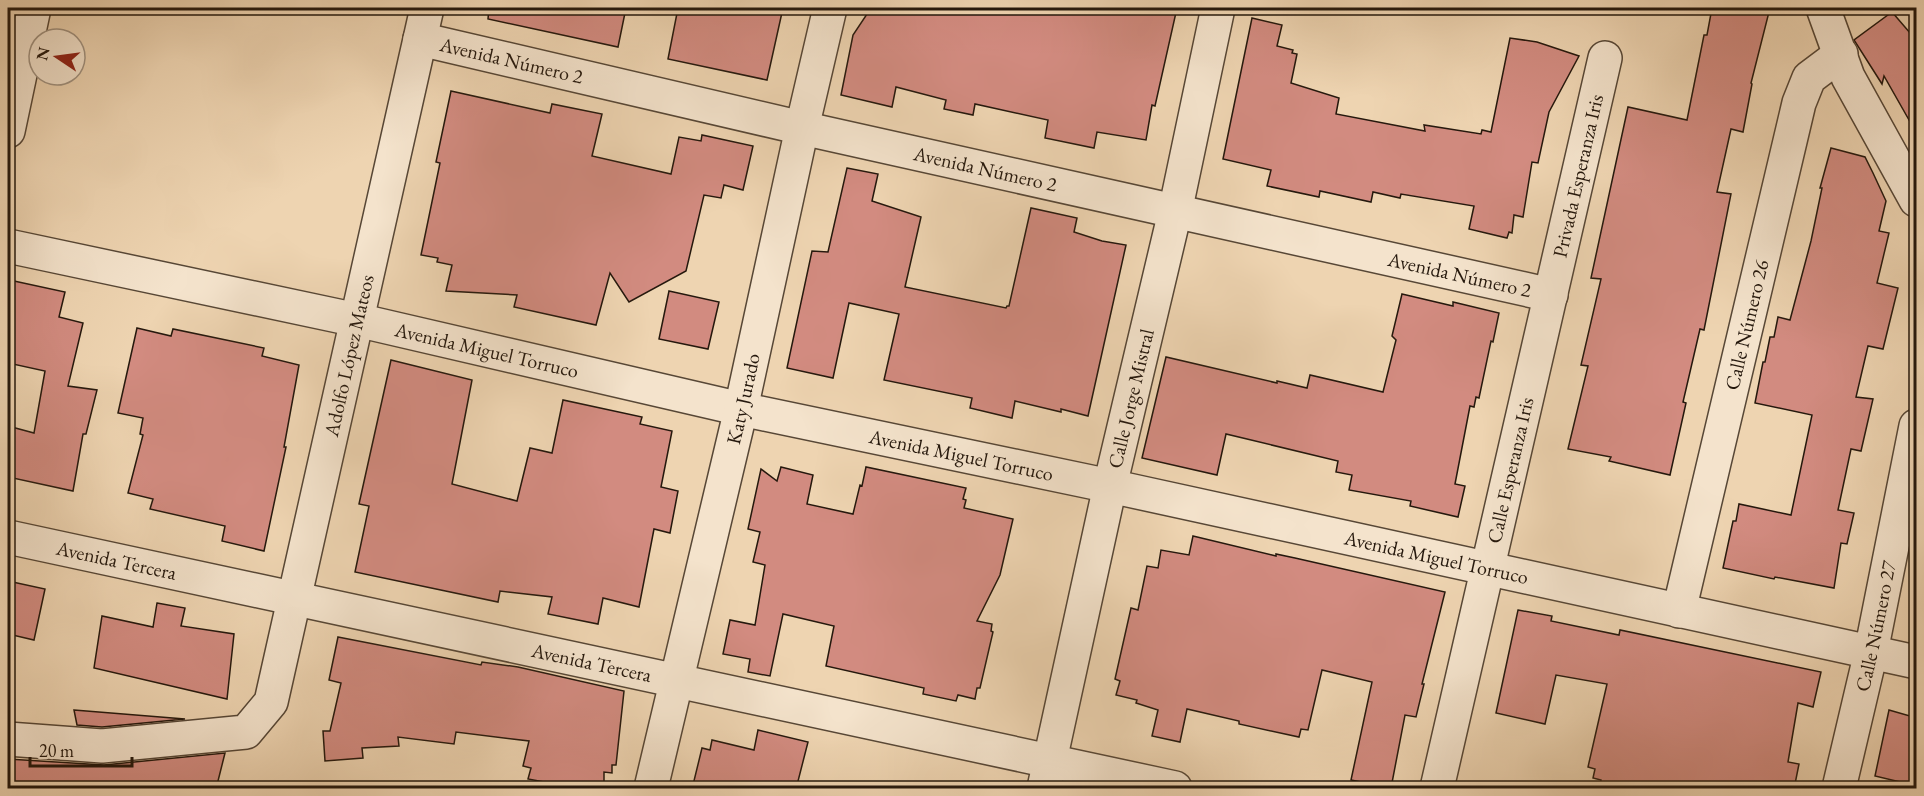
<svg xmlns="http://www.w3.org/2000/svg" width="1924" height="796" font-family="'EB Garamond',serif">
	<rect width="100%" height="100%" fill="#eed4b1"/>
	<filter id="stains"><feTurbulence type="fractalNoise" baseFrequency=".00333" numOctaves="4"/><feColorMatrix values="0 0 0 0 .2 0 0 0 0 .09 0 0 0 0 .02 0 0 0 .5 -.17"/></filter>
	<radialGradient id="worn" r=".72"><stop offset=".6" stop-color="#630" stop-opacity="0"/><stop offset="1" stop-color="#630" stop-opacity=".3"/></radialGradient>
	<g fill="#d28b80" stroke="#25180d" stroke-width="1.5">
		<path d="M489,8H626L618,47L488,19Z"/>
		<path d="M678,8H783L767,80L668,59Z"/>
		<path d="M871,8H1177L1155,106L1152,105L1146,140L1097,132L1094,148L1045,138L1048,120L975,104L973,115L944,109L946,100L896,87L892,107L841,95L853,35Z"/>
		<path d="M1712,8H1770L1751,83L1752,84L1743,132L1731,129L1717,192L1731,194L1704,330L1700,329L1683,402L1686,403L1670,475L1609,461L1611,457L1568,449L1588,366L1581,365L1601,279L1591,278L1628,107L1687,120L1704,35H1707Z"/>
		<path d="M1892,12L1917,41V134L1884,76L1882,84L1854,40Z"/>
		<path d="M1252,18L1282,25L1277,46L1293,50L1292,53L1297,54L1291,83L1339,98L1336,114L1425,131L1424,125L1481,134L1482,130L1491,132L1510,38L1537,42L1579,56L1549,112L1538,163L1532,162L1523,217L1514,215L1512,233L1509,232L1507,238L1469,229L1474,206L1401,194L1400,198L1373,192L1371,202L1320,191L1319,197L1267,186L1271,170L1223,159Z"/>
		<path d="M451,91L550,113L552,104L602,114L592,156L671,174L679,137L701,141L702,135L753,146L743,190L724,185L721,198L704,195L686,271L629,302L610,273L596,325L514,307L517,295L446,291L452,265L437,262L438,258L421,255L440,163L436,162Z"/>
		<path d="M1831,148L1865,157L1873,173L1886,201L1879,231L1889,233L1877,283L1898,288L1883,349L1868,346L1856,397L1873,399L1861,451L1851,449L1838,510L1854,513L1847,544L1841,543L1834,588L1775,577L1774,579L1723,568L1733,521H1736L1739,504L1791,515L1812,415L1755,403L1763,362H1765L1770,337H1774L1778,317L1790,320L1811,241L1822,188H1820Z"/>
		<path d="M847,168L878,174L872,201L921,217L905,287L1006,308L1007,306H1009L1031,208L1077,218L1074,232L1102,241L1126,245L1088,416L1061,409V412L1015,401L1012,418L970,408L972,398L884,380L899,314L849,303L833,378L787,368L812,251L828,252Z"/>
		<path d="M14,281L65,292L59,317L83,323L68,386L97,390L86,434H83L73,491L8,477V426L34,433L45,371L8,363V315Z"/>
		<path d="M669,291L719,302L708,349L659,339Z"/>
		<path d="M1402,294L1453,306V302L1499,313L1493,342L1491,341L1479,398L1476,397L1474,407L1470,406L1455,484L1465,486L1458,517L1410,506L1411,501L1349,490L1352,475L1336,472L1338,461L1226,434L1217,475L1142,458L1166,357L1277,383V381L1307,388L1310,375L1383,392L1396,340L1392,336Z"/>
		<path d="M137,328L171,336L173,329L264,348L262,356L299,365L284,447H286L264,551L222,541L225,526L150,509L153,499L128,493L143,435L140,434L143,418L118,413Z"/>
		<path d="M391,360L472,380L452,484L517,501L530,448L552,453L563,400L642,417L640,424L672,431L661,487L678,491L670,533L654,529L639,607L603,598L598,624L548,614L552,597L500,591L498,602L355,572L369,506L359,504Z"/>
		<path d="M781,467L813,475L807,504L853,514L860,485L862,486L866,467L966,488L963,499L966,500L964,508L1013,519L1000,575L977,621L992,624L991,631L993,632L980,688H977L975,699L958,695L956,701L923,694L924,688L826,666L834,626L783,614L770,676L748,672L750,659L723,654L730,620L755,625L765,565L753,562L760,532L748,529L761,469L777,481Z"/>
		<path d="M1193,536L1276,556V554L1295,558L1445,592L1422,684H1424L1416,717L1405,715L1391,788L1351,780L1372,682L1322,670L1308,730L1301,729L1299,737L1239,724V721L1187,709L1180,742L1152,736L1158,710L1136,703L1137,700L1116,695L1120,681L1115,679L1131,608L1138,610L1147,566L1158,568L1161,550L1189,555Z"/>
		<path d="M8,581L45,589L34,640L8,634Z"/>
		<path d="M157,603L185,608L181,626L234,634L227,699L94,668L102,616L153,627Z"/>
		<path d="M1518,610L1552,616L1551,621L1619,635L1620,630L1821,672L1813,707L1798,703L1788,762L1799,764L1794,789H1599L1601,780L1593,778L1595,769L1588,767L1607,684L1556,675L1545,724L1496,713Z"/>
		<path d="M338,637L481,665L482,662L518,667L624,691L616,765H612V773L604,772V789H560L561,785L528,779L531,768L523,766L529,741L456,732L454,744L398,737L399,746L362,748L363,758L325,761L323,731H330L341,683L329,680Z"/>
		<path d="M74,710L185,719L102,727L77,725Z"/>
		<path d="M1889,710L1917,718V786L1875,776Z"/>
		<path d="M758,730L808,742L796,789H692L702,748L710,750L712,740L754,750Z"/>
		<path d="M225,753L216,789H8V759L104,765Z"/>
	</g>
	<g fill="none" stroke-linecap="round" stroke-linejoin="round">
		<defs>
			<g id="minor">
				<path d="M1823,8L1848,77L1916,200"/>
				<path id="s1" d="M420,39L802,128L1551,295"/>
				<path d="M8,131L34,8"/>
				<path id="s2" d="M8,246L357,320L741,409L1110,486L1916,662"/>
				<path id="s3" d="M8,537L1175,788"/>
				<path id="s4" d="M1679,611L1799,103L1809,78L1841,54"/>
				<path id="s5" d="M8,739L102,746L246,732L271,702L427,8"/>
				<path id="s6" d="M651,788L741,409L802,128L830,8"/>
				<path id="s7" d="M1044,788L1110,486L1175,212L1218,8"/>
				<path id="s8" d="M1437,788L1605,58"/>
				<path id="s9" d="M1839,788L1871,652L1916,426"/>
			</g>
		</defs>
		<use href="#minor" stroke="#574736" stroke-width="36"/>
		<use href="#minor" stroke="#f4e3cc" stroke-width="33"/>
	</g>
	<g text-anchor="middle" stroke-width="6" stroke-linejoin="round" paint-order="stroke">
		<g font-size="20" fill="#25180d" stroke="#f4e3cc">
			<text dy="7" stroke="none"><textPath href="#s1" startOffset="94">Avenida Número 2</textPath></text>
			<text dy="7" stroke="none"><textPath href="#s1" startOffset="580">Avenida Número 2</textPath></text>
			<text dy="7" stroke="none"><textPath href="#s8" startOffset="628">Privada Esperanza Iris</textPath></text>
			<text dy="7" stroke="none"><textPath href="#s1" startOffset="1066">Avenida Número 2</textPath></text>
			<text dy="7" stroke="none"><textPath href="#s4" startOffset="294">Calle Número 26</textPath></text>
			<text dy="7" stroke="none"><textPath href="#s2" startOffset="490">Avenida Miguel Torruco</textPath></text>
			<text dy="7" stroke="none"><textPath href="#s5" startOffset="633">Adolfo López Mateos</textPath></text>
			<text dy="7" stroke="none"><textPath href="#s7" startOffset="399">Calle Jorge Mistral</textPath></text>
			<text dy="7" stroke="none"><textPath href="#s6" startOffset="400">Katy Jurado</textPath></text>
			<text dy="7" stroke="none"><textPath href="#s2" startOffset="976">Avenida Miguel Torruco</textPath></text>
			<text dy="7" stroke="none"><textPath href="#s8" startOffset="326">Calle Esperanza Iris</textPath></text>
			<text dy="7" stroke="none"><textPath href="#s2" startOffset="1462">Avenida Miguel Torruco</textPath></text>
			<text dy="7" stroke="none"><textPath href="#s3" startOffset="111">Avenida Tercera</textPath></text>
			<text dy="7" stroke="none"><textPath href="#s9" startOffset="166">Calle Número 27</textPath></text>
			<text dy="7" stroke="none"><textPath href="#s3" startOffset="597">Avenida Tercera</textPath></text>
		</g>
	</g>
	<rect width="1924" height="796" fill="none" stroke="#eed4b1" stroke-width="30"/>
	<rect x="9" y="9" width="1906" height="778" fill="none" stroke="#25180d" stroke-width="3"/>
	<rect x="15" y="15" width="1894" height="766" fill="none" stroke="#25180d" stroke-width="1.5"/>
	<g transform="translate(57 57) rotate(283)"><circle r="28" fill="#f4e3cc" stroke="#a19280" stroke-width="1.5"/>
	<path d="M0-4.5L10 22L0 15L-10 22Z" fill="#8f2418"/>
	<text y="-9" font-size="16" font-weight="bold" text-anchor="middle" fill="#25180d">N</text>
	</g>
	<path d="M30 757v9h102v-9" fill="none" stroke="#25180d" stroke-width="3"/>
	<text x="39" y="757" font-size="18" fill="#25180d" stroke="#f4e3cc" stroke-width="4.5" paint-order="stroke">20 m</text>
	<rect width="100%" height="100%" filter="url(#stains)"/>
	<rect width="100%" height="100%" fill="url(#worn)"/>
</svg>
